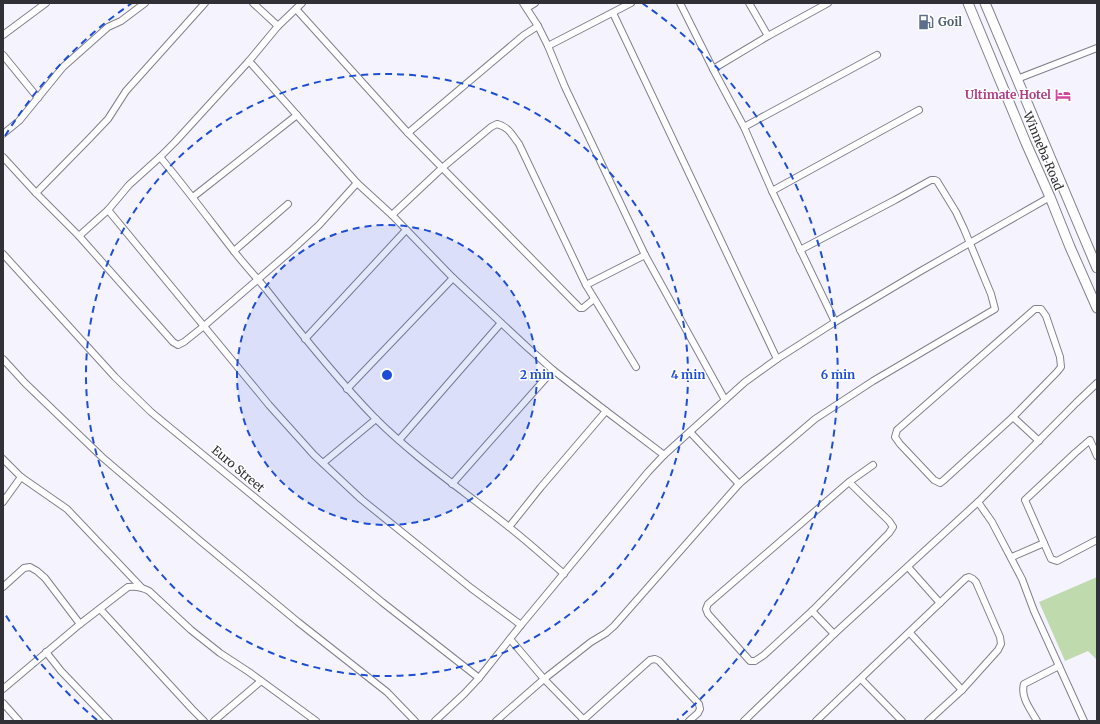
<svg xmlns="http://www.w3.org/2000/svg" width="1100" height="724" font-family="Merriweather,serif">
	<rect width="100%" height="100%" fill="#f5f4fe"/>
	<path fill="#bfdbae" d="M1097,577V660L1088,651L1065,661L1039,602Z"/>
	<g fill="none" stroke-linecap="round" stroke-linejoin="round">
		<defs>
			<g id="minor">
				<path d="M253,3L278,26"/>
				<path d="M523,3L538,26L548,46L565,87L645,255L725,400"/>
				<path d="M680,3L713,69L744,127L772,191L835,322"/>
				<path d="M749,3L768,36"/>
				<path d="M527,8L535,3"/>
				<path d="M296,9L408,133L578,306L580,308H583L594,299"/>
				<path d="M613,13L777,359"/>
				<path d="M3,35L46,3"/>
				<path d="M548,46L631,3"/>
				<path d="M3,55L38,98"/>
				<path d="M249,61L357,183L392,215L453,278L527,347L553,370L606,411L664,455"/>
				<path d="M713,69L768,36L828,3"/>
				<path d="M1017,79L1097,48"/>
				<path d="M744,127L877,55"/>
				<path d="M408,133L524,35L538,26"/>
				<path d="M3,134L19,121L63,67L108,27L121,21L145,3"/>
				<path d="M3,157L36,193L79,236L173,342L178,345L184,342L204,326L293,249L319,225L357,183"/>
				<path d="M160,157C185,187 209,219 233,250C243,263 255,276 266,289C301,334 336,378 375,418C416,459 464,491 509,527C528,542 546,558 564,574"/>
				<path d="M772,191L919,110"/>
				<path d="M36,193L88,140L108,119L126,91L205,3"/>
				<path d="M193,197L297,115"/>
				<path d="M108,210L269,405L314,455L361,499L471,588L521,625"/>
				<path d="M392,215L442,168L491,127L497,124C509,127 512,135 519,144L586,285L636,367"/>
				<path d="M79,236L108,210L129,185L160,157L175,142L249,61L278,26L302,3"/>
				<path d="M234,251L288,204"/>
				<path d="M3,254L115,377L151,412L382,602L479,678"/>
				<path d="M586,285L645,255"/>
				<path d="M1035,309H1041L1046,316L1060,357L1061,367L1057,372L1013,417L944,480L940,483L934,480L900,444L895,437L897,430Z"/>
				<path d="M305,339L406,230"/>
				<path d="M3,359L25,383L102,457L198,539L298,622L387,692L415,721"/>
				<path d="M347,389L453,278"/>
				<path d="M1013,417L1039,441"/>
				<path d="M690,432L739,484"/>
				<path d="M399,440L501,323"/>
				<path d="M1097,456L1090,440L1075,453L1025,500L1051,559L1057,561L1097,540"/>
				<path d="M3,459L21,477L67,509L141,587"/>
				<path d="M323,463L376,419"/>
				<path d="M849,482L889,521L893,527L889,533L812,611L764,655L755,661H750L708,614L706,609L708,604L849,482L873,465"/>
				<path d="M452,484L553,370"/>
				<path d="M3,502L21,477"/>
				<path d="M978,502L992,522L1022,579L1034,611L1084,721"/>
				<path d="M509,527L541,487L606,411"/>
				<path d="M1012,557L1044,543"/>
				<path d="M908,567L940,603"/>
				<path d="M3,587L24,568L30,567L37,571L45,578L61,599L80,624"/>
				<path d="M100,609L192,709L204,721"/>
				<path d="M812,611L834,634"/>
				<path d="M910,633L962,690"/>
				<path d="M510,639L544,679L584,720"/>
				<path d="M46,652L61,671L109,721"/>
				<path d="M861,679L902,721"/>
				<path d="M3,689L80,624L128,587C136,586 142,587 149,591L191,630L220,653L249,672L316,721"/>
				<path d="M3,703L19,721"/>
				<path d="M214,721L261,681"/>
				<path d="M435,721L464,694L479,678L521,625L648,472L664,455L745,382L777,359L835,322L919,272L1050,197"/>
				<path d="M496,721L544,679L591,642L606,633L614,626L739,484L815,419L873,381L995,309L991,294L964,229L956,212L937,181L935,180H931L895,200L800,250"/>
				<path d="M582,721L650,660L655,659L659,661L699,704L700,709L698,713L689,721"/>
				<path d="M744,721L834,634L978,502L1076,403L1097,383"/>
				<path d="M816,721L966,578L969,577L973,579L976,582L1000,637L1001,644L998,650L962,690L928,721"/>
				<path d="M1037,721C1031,710 1020,697 1024,684L1059,666"/>
			</g>
			<g id="highway">
				<path d="M968,3L1026,143L1050,197L1070,247L1097,308"/>
				<path d="M985,3L1097,268"/>
			</g>
		</defs>
		<use href="#minor" stroke="#81808e" stroke-width="8"/>
		<use href="#highway" stroke="#81808e" stroke-width="11"/>
		<use href="#minor" stroke="#fff" stroke-width="6"/>
		<use href="#highway" stroke="#fff" stroke-width="9"/>
	</g>
	<circle cx="387" cy="375" r="150" fill="#1d4ed8" fill-opacity=".12"/>
	<g fill="none" stroke="#1d4ed8" stroke-width="2" stroke-dasharray="7 5">
		<circle cx="387" cy="375" r="150"/>
		<circle cx="387" cy="375" r="301"/>
		<path d="M97 720A451 451 0 0 1 5 614M5 136A451 451 0 0 1 132 3M642 3A451 451 0 0 1 677 720"/>
	</g>
	<defs>
		<symbol id="fuel-bare" viewBox="-9 -9 18 18"><path d="M-5.5-6h7V0h2V4h1.3V-2.5L3-4.5l.8-.8L6-3V5H2.5V1h-1V6h-7ZM-4.2-4.7v3.2H.2V-4.7Z" fill="#5c6f8a" stroke="#fff" stroke-width="2.5" paint-order="stroke"/></symbol>
		<symbol id="hotel-bare" viewBox="-9 -9 18 18"><path d="M-6-4.5h1.5V1H6V5H4.5V3h-9V5H-6ZM-4 0a1.8 1.8 0 1 1 3.6 0ZM.5 0V-2.5h3Q6-2.5 6 0Z" fill="#d1479c" stroke="#fff" stroke-width="2.5" paint-order="stroke"/></symbol>
	</defs>
	<g fill-rule="evenodd">
		<use href="#fuel-bare" x="915" y="11" width="22" height="22"/>
		<use href="#hotel-bare" x="1052" y="84" width="22" height="22"/>
	</g>
	<g text-anchor="middle" stroke-width="3" stroke-linejoin="round" paint-order="stroke">
		<g font-size="12" font-weight="bold" fill="#4e5e75" stroke="#fff" text-anchor="start">
			<text x="938" y="26">Goil</text>
		</g>
		<g font-size="12" font-weight="bold" fill="#b23c85" stroke="#fff" text-anchor="end">
			<text x="1051" y="99">Ultimate Hotel</text>
		</g>
		<g font-size="12" fill="#303036" stroke="#fff">
			<text transform="translate(1043 151) rotate(67)" y="4">Winneba Road</text>
			<text transform="translate(238 469) rotate(40)" y="4">Euro Street</text>
		</g>
	</g>
	<circle cx="387" cy="375" r="6" fill="#1d4ed8" stroke="#fff" stroke-width="2"/>
	<g font-size="12" text-anchor="middle" font-weight="bold" fill="#1d4ed8" stroke="#fff" stroke-width="3" stroke-linejoin="round" paint-order="stroke">
		<text x="537" y="379">2 min</text>
		<text x="688" y="379">4 min</text>
		<text x="838" y="379">6 min</text>
	</g>
	<rect width="1100" height="724" fill="none" stroke="#303036" stroke-width="8"/>
</svg>
